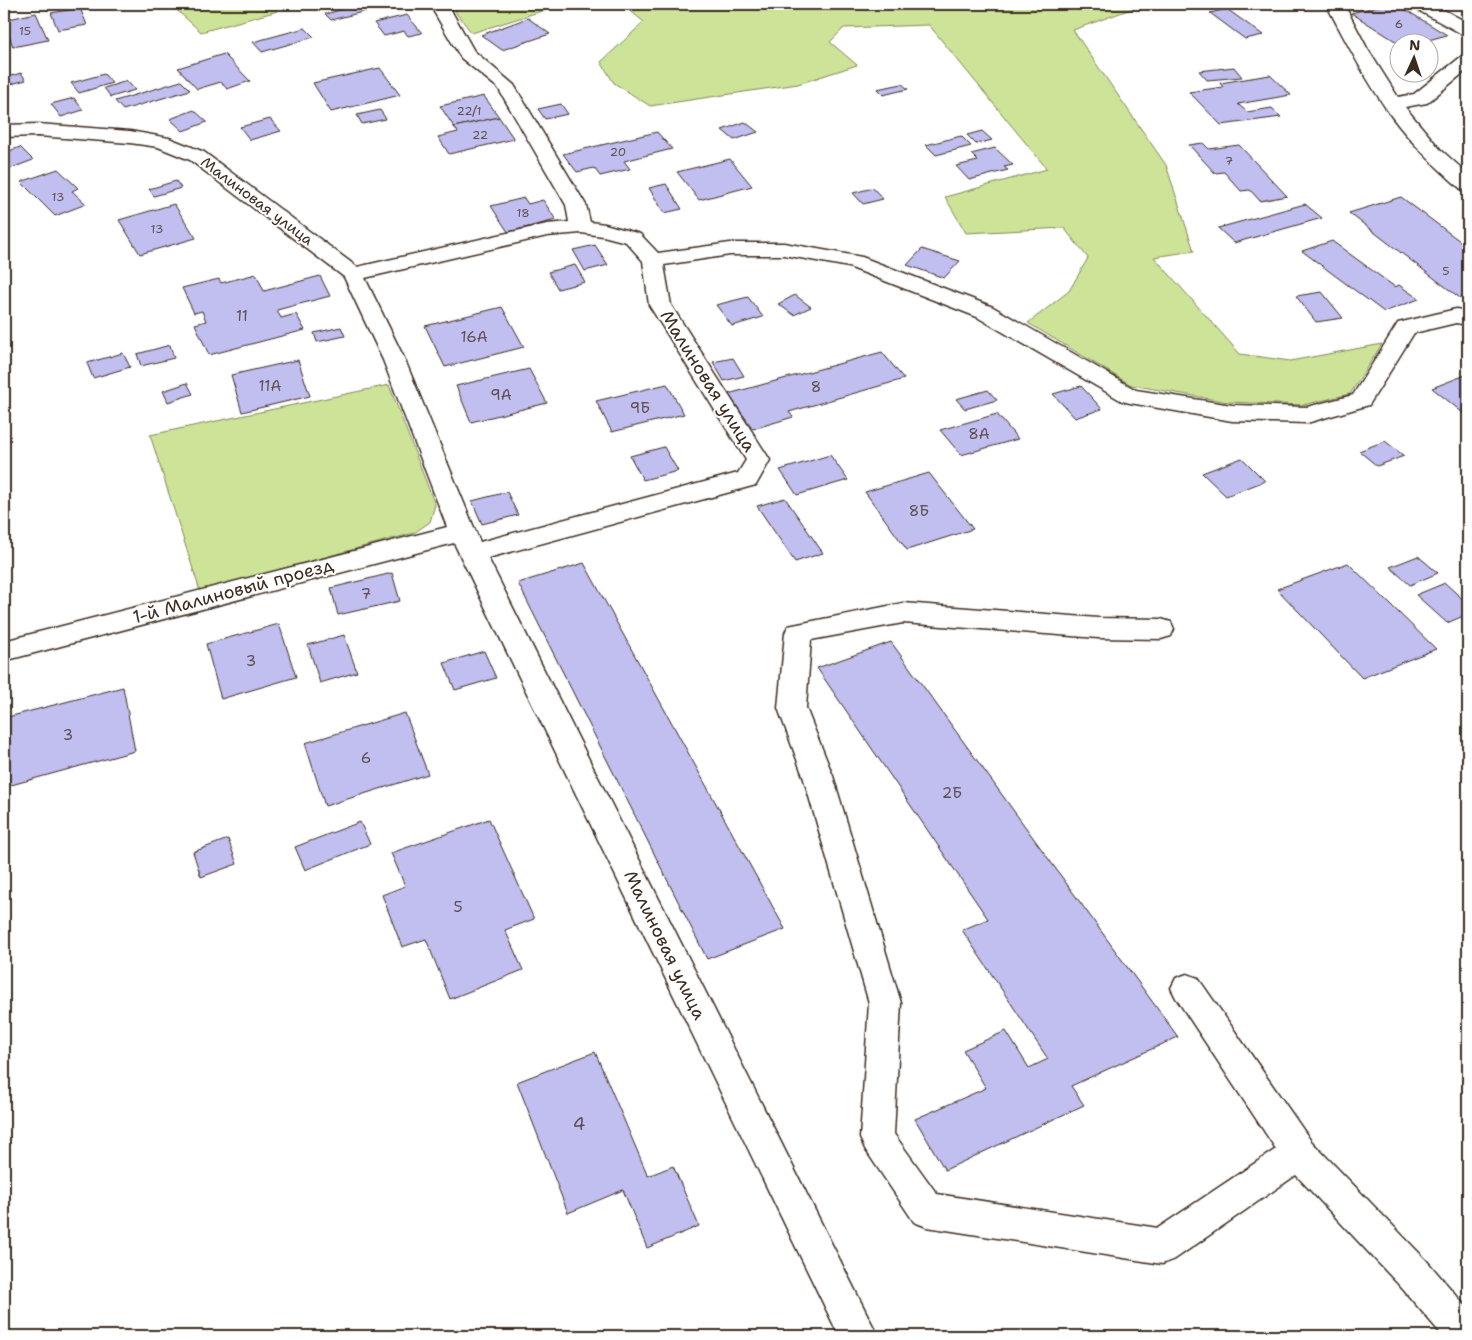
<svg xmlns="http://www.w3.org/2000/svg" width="1472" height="1340" font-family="'Shantell Sans',sans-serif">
	<rect width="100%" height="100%" fill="#fff"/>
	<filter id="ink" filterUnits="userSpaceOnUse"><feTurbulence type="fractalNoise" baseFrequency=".02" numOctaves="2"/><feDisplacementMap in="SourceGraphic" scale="10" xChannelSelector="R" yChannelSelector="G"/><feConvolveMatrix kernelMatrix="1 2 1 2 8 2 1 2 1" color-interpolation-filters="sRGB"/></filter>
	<g filter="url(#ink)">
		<g fill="#cde398" stroke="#84865b">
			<path d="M170,4H272L278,11L201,32Z"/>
			<path d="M455,4H564L472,33L456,13Z"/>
			<path d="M622,4H1145L1073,30L1166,165L1194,251L1154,257L1240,354L1290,361L1382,344L1350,394L1303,405L1228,402L1131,385L1028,323L1069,291L1088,258L1064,228L966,233L945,197L1047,169L929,25L844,28L830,42L857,65L798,84L650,106L614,83L601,62L644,22Z"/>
			<path d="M389,385L435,505L430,522L414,533L200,591L150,435Z"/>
		</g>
		<g fill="#c1bef0" stroke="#3b2a1e">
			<path d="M363,4H394L331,20L325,14Z"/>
			<path d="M1386,4H1396L1447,35L1421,42H1400V44L1351,13Z"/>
			<path d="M80,8L87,25L58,30L51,13Z"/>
			<path d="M1227,9L1263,35L1245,39L1210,13Z"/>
			<path d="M36,13L48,40L13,47L4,20Z"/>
			<path d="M407,15L422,33L408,36L404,31L384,36L374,23Z"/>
			<path d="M528,18L550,34L502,50L481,35Z"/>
			<path d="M305,28L314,37L262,52L253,42Z"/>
			<path d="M224,54L250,81L227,89L221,82L197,89L178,68Z"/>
			<path d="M1234,67L1242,77L1207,80L1199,71Z"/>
			<path d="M380,68L400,95L331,112L313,83Z"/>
			<path d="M21,73L26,80L4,86V78Z"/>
			<path d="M104,74L112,83L79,93L71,83Z"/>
			<path d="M1270,75L1291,95L1238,104L1247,112L1272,108L1281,117L1221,125L1189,92L1223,87L1220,83Z"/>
			<path d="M127,81L135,90L111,97L104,88Z"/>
			<path d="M181,81L190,90L123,110L115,101Z"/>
			<path d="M902,84L908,89L883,95L877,89Z"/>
			<path d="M484,96L499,117L454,127L440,106Z"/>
			<path d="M74,98L83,110L61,117L51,104Z"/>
			<path d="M561,104L568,114L545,119L538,109Z"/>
			<path d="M194,110L207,122L183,131L170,119Z"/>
			<path d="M380,110L386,119L362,124L357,115Z"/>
			<path d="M499,117L514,139L449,154L438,137L458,132L454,127Z"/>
			<path d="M270,119L281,131L250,140L240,127Z"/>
			<path d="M745,122L758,132L734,140L722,130Z"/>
			<path d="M982,131L992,140L976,144L967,135Z"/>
			<path d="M657,132L672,149L624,161L630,169L600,176L594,168L577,172L563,154Z"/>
			<path d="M961,136L971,146L936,155L926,145Z"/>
			<path d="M1203,143L1209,149L1239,145L1287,196L1260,201L1250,190L1241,191L1224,172L1215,173L1189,145Z"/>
			<path d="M20,147L33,160L4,171V153Z"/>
			<path d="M995,148L1013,165L1004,167L1008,170L969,180L956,166L978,161L971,154Z"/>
			<path d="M730,159L752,186L699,200L677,172Z"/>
			<path d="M58,169L78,188L72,191L86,204L55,216L21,182Z"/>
			<path d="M176,181L181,188L154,196L149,189Z"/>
			<path d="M666,184L682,209L664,213L649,188Z"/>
			<path d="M873,188L883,199L863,204L853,193Z"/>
			<path d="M1401,197L1468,247V295L1460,298L1349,213Z"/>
			<path d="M524,198L528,204L543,200L556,220L508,232L491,206Z"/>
			<path d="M174,204L196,238L140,254L119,220Z"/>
			<path d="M1305,204L1322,218L1234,243L1218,228Z"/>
			<path d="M1332,241L1395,287L1399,285L1419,299L1384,312L1302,251Z"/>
			<path d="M595,245L608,265L585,271L573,250Z"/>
			<path d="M922,249L960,261L944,278L907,265Z"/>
			<path d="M575,265L585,282L558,289L548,272Z"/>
			<path d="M256,274L264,291L320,276L330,296L277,310L281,318L296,314L305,330L209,355L195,324L206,321L202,311L194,313L182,288L219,279L221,283Z"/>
			<path d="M1322,292L1343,318L1316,322L1296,296Z"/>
			<path d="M795,295L811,307L794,315L778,304Z"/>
			<path d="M748,297L763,317L732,326L716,305Z"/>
			<path d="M502,307L524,347L445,367L425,326Z"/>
			<path d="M341,327L345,336L317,342L314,333Z"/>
			<path d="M170,345L174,358L141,366L137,354Z"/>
			<path d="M882,352L904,379L789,412L793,417L753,429L728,394Z"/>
			<path d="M123,353L130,367L93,378L87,363Z"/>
			<path d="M733,358L744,376L724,381L713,362Z"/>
			<path d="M298,360L310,396L242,412L231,375Z"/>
			<path d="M529,369L547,403L471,422L456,386Z"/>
			<path d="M1468,374V417L1432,388Z"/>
			<path d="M187,383L193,394L168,402L163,391Z"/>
			<path d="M667,384L684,414L612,432L596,401Z"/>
			<path d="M1081,386L1102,409L1075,418L1053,394Z"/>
			<path d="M988,390L997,400L965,409L956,399Z"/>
			<path d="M997,414L1018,439L961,455L940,430Z"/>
			<path d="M1385,441L1404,456L1377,466L1359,451Z"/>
			<path d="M664,447L678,471L643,480L630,456Z"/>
			<path d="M830,455L848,480L797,495L780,470Z"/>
			<path d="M1242,458L1265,481L1226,496L1202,473Z"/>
			<path d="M929,473L973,529L907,550L865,492Z"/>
			<path d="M507,492L518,515L482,524L472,501Z"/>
			<path d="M785,498L823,553L795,562L757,506Z"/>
			<path d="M1418,556L1438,573L1410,585L1390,567Z"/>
			<path d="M584,563L785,929L707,959L518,583Z"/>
			<path d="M1348,563L1436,649L1362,678L1277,589Z"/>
			<path d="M392,573L400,601L338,615L331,588Z"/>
			<path d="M1445,583L1468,604V614L1447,623L1416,595Z"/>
			<path d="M279,624L296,677L221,699L206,644Z"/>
			<path d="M344,635L357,672L320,683L308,645Z"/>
			<path d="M891,642L1178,1037L1071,1086L1084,1105L945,1170L915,1119L986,1088L963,1050L1006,1031L1029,1068L1048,1059L962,930L988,919L817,668Z"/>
			<path d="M484,651L496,678L455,690L444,663Z"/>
			<path d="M123,687L135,751L4,787V718Z"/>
			<path d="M405,713L428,774L325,806L305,743Z"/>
			<path d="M489,819L534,919L505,930L523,970L450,999L426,939L402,947L382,895L405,886L391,853Z"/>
			<path d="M360,822L370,844L305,870L295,847Z"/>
			<path d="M228,839L237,864L201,877L193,852Z"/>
			<path d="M595,1052L648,1176L673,1166L699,1226L647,1248L623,1190L568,1213L517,1082Z"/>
		</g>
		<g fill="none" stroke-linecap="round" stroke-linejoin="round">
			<defs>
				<g id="minor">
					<path d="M433,4H451L452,12L474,51L514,85L586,205L590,222L605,224L640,234L658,253L730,243H784L862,257L993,307L1136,390L1232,405L1307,407L1353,395L1398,323L1456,309L1468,311V325L1456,323L1414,333L1369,405L1307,423L1232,421L1130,403L1122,401L977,317L849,267L784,255H730L664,265L671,305L770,460L756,485L488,558L878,1336H839L454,543L4,661V641L447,527L383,360L344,277L190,160L158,147L130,143L38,136L4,137V125L38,124L130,131L169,138L204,152L357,267L547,224L569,222L566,205L498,88L461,58L434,12ZM581,233L603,236L626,242L643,261L649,305L746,460L738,473L480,542L405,360L365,278L547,236Z"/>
					<path d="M1326,4H1344L1367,48L1398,97L1414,94L1462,56L1468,55V69L1427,103L1405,107L1440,149L1468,174V191L1461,189C1436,167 1412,144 1392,117C1367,82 1346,42 1326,4Z"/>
					<path d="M1411,4H1433L1468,23V35L1462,34L1414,8Z"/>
					<path d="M903,603L1098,618L1161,619L1171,622L1174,629L1171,636L1161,639L1098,638L903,623L811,640L806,708L833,776L901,1003L894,1134L937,1194L1158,1228L1276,1149L1176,998L1171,988L1176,978L1187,974L1198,978L1311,1141L1426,1260L1468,1309V1336H1443L1400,1286L1296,1175L1175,1259L1162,1264L927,1227L914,1222L865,1149L860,1138L869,1003L803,776L778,708L785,633L788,626Z"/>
				</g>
			</defs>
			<use href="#minor" stroke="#3b2a1e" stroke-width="3"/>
			<path stroke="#3b2a1e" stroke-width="2.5" stroke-dasharray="2.5 2.5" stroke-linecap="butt" d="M1252,4H1268"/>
			<use href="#minor" fill="#fff" fill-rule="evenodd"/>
		</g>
	</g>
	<g text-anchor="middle" stroke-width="4" stroke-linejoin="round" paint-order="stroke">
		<g font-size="12" fill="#5c4f52">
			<text x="1399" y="28">6</text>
			<text x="25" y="35">15</text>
			<text x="469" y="115">22/1</text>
			<text x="480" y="139">22</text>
			<text x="618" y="156">20</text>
			<text x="1229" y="165">7</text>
			<text x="58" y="201">13</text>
			<text x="523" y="217">18</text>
			<text x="157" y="233">13</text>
			<text x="1446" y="275">5</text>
		</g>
		<g font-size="15" fill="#3b2a1e" stroke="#fff">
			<text transform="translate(257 201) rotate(37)" y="5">Малиновая улица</text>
		</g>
		<g font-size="15" fill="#5c4f52">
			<text x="242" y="321">11</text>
			<text x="474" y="342">16А</text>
			<text x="270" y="391">11А</text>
			<text x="816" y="392">8</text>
			<text x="501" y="400">9А</text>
			<text x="640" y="413">9Б</text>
			<text x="979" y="439">8А</text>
			<text x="919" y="516">8Б</text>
			<text x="366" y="599">7</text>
			<text x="251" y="666">3</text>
			<text x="68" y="740">3</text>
			<text x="366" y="763">6</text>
			<text x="952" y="798">2Б</text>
			<text x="458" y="912">5</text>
		</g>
		<g font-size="18" fill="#3b2a1e" stroke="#fff">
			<text transform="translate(708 381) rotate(58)" y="6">Малиновая улица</text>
			<text transform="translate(233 591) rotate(-15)" y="6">1-й Малиновый проезд</text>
			<text transform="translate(665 945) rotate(64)" y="6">Малиновая улица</text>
		</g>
		<g font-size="18" fill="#5c4f52">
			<text x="579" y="1130">4</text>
		</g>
	</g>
	<rect width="1472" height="1340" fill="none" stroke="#fff" stroke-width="20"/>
	<rect x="10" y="10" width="1452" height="1320" fill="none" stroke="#3b2a1e" stroke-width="2" filter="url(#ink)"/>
	<g transform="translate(1414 58) rotate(3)"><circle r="24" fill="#ffffff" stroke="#b1aaa5"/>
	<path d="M0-4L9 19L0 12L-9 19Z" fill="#3b2a1e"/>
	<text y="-8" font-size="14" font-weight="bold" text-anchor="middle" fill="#3b2a1e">N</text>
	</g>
</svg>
